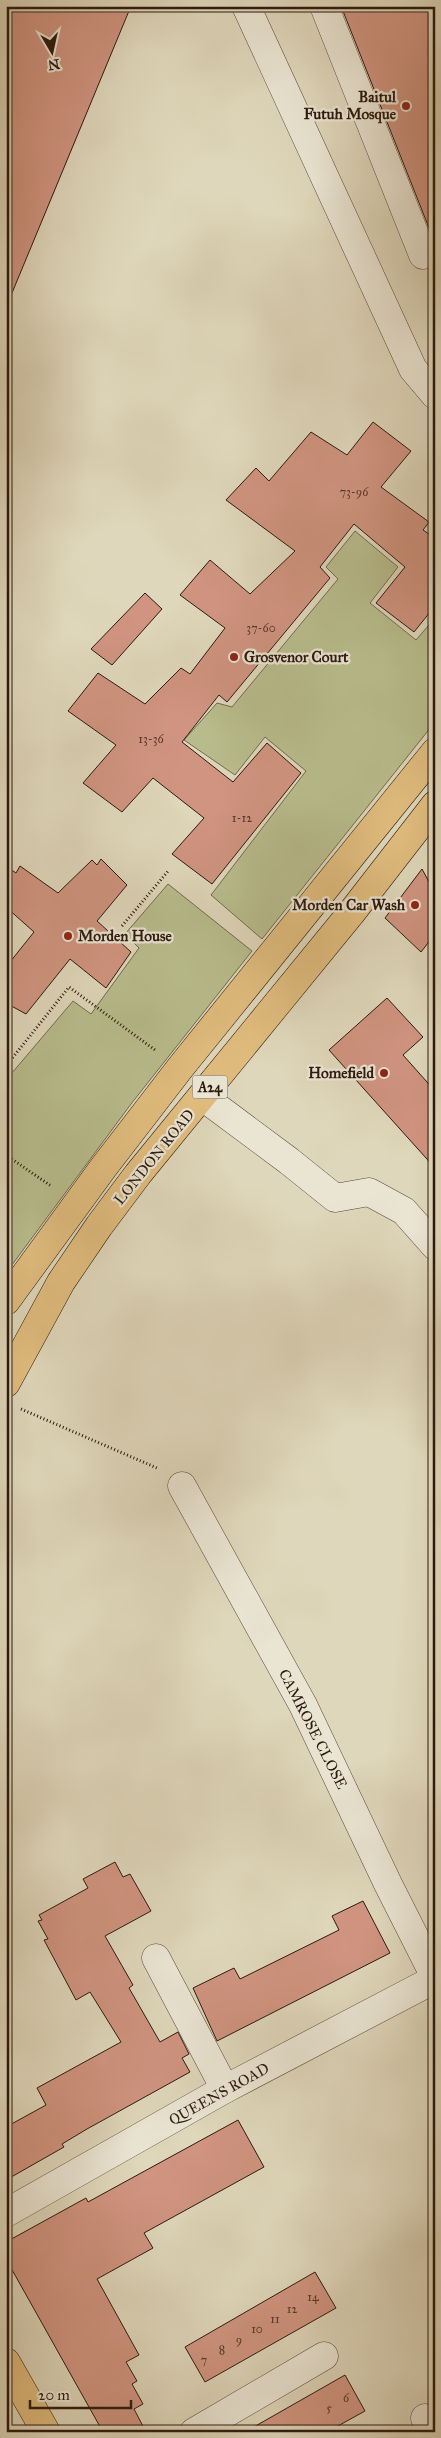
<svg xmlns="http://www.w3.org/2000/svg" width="441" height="2438" font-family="'IM FELL Great Primer',serif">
	<rect width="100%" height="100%" fill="#dfd7bb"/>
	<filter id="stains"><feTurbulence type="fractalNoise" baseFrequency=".004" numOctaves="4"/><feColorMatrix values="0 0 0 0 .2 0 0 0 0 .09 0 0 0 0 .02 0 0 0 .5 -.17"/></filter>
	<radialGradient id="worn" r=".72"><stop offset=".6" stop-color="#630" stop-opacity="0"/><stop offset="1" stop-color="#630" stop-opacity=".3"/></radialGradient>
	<g fill="#b8bc8c" stroke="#726a4d">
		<path d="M355,531L398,567L370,603L416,640L435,618V722L262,939L211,895L306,771L265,737L235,775L184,740L217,703L232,707L338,579L326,567Z"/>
		<path d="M168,884L252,951L131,1104L6,1273V1080L73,1001L91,1014L139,948L125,934Z"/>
	</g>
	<g fill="#d09480" stroke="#2c190e">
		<path d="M6,6H131L7,305H6Z"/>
		<path d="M341,6H435V238H433Z"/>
		<path d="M373,422L411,451L381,487L429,522L423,530L435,538V606L414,632L376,603L405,567L354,524L320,567L330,578L227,702L219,695L182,742L233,782L267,743L301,773L212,884L172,854L204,818L153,778L122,812L83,783L116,745L68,711L98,673L145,704L181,668L190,674L225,628L180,595L210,560L250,594L295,551L226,500L256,468L269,481L311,432L347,455Z"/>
		<path d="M145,593L162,609L112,665L91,649Z"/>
		<path d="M101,859L127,885L97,921L131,952L106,988L70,959L26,1014L6,1003V967L34,932L6,907V866L16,873L20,866L58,893L92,860L97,865Z"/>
		<path d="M422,869L435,893V934L421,952L385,918Z"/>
		<path d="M387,998L423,1037L403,1055L435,1091V1168L329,1050Z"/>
		<path d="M115,1862L123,1877L130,1874L151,1911L105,1936L133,1985L129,1988L160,2042L178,2032L189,2054L182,2058L190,2072L87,2129L62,2144L64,2147L6,2180V2127L46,2105L37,2088L121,2042L90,1992L76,2000L44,1940L48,1939L38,1921L42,1920L39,1915L88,1888L83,1879Z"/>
		<path d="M363,1901L390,1953L217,2041L193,1988L234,1968L240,1979L339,1930L332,1916Z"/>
		<path d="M238,2120L264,2167L144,2233L153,2248L97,2279L139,2355L126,2362L137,2381L132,2384L143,2404L134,2409L146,2432H103L6,2259V2242L86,2198L88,2202Z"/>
		<path d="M315,2272L336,2308L205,2382L185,2347Z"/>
		<path d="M345,2375L365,2411L327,2432H245Z"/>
	</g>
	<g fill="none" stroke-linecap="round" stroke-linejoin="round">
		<defs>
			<g id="minor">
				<path d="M246,6L413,369L435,395"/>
				<path d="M324,6L423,255L435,253"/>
				<path d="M203,1097L289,1161L335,1198L369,1192L404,1211L435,1246"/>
				<path d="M182,1486L303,1705L388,1884L435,1977"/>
				<path d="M156,1958L225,2089"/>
				<path d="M6,2213L225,2089L435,1979"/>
				<path d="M425,2418L431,2432"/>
				<path d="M194,2432L324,2356"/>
			</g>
			<g id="highway">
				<path d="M6,1301L103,1168L180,1068L435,752"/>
				<path d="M6,1383L61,1282L99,1226L138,1174L352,912L435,805"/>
				<path d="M6,2362L46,2432"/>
			</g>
		</defs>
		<use href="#minor" stroke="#594839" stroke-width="29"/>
		<use href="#highway" stroke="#2c190e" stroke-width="29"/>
		<g stroke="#2c190e" stroke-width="3" stroke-dasharray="1 2.5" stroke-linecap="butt">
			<path d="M122,926L169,870"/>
			<path d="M6,1066L69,987L155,1050"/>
			<path d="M6,1155L51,1186"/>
			<path d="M21,1409L157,1468"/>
		</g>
		<use href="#minor" stroke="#eae5d3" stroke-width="28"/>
		<use href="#highway" stroke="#e0bc7e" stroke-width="28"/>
	</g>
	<g fill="#8f2418" stroke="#eae5d3" stroke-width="2">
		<circle cx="406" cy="106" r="5"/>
		<circle cx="234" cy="657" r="5"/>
		<circle cx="415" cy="905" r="5"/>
		<circle cx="68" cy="936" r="5"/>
		<circle cx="384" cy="1073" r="5"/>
	</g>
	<g text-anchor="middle" stroke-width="4.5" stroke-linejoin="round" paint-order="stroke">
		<g font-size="12" fill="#55382a">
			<text x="354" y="496">73-96</text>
			<text x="261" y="632">37-60</text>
			<text x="151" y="743">13-36</text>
			<text x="242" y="822">1-12</text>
			<text x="313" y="2301">14</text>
			<text x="292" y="2313">12</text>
			<text x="275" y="2323">11</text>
			<text x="257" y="2333">10</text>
			<text x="239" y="2344">9</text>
			<text x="222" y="2354">8</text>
			<text x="204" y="2364">7</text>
			<text x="346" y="2402">6</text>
			<text x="329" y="2412">5</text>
		</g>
		<rect fill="#eae5d3" stroke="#655649" stroke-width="1" x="192.5" y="1075.5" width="35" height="23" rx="4"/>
		<g font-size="14" font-weight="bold" fill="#2c190e">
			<text x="210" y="1092">A24</text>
		</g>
		<g font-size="15" font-weight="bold" fill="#2c190e" stroke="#eae5d3" text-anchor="end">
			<text x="396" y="102">Baitul<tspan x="396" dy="17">Futuh Mosque</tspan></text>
			<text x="244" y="662" text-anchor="start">Grosvenor Court</text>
			<text x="405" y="910">Morden Car Wash</text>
			<text x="78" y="941" text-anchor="start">Morden House</text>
			<text x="374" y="1078">Homefield</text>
		</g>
		<g font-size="15" fill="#2c190e" stroke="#eae5d3">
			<text transform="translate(154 1157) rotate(-51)" y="5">LONDON ROAD</text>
			<text transform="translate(313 1729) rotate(63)" y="5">CAMROSE CLOSE</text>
			<text transform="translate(219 2094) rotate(-29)" y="5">QUEENS ROAD</text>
		</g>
	</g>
	<rect width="441" height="2438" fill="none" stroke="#dfd7bb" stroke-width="25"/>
	<rect x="8" y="8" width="426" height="2423" fill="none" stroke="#2c190e" stroke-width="2.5"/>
	<rect x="12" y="12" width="416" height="2413" fill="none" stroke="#2c190e"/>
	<g transform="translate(52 52) rotate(171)" stroke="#eae5d3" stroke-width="4" paint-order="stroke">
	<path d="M0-4L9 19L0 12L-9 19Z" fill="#2c190e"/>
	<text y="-8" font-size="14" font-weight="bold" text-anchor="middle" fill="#2c190e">N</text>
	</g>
	<path d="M30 2400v8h101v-8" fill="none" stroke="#2c190e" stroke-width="2.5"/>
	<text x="38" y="2400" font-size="15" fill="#2c190e" stroke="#eae5d3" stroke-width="4" paint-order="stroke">20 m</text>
	<rect width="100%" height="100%" filter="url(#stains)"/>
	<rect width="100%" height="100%" fill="url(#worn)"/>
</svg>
